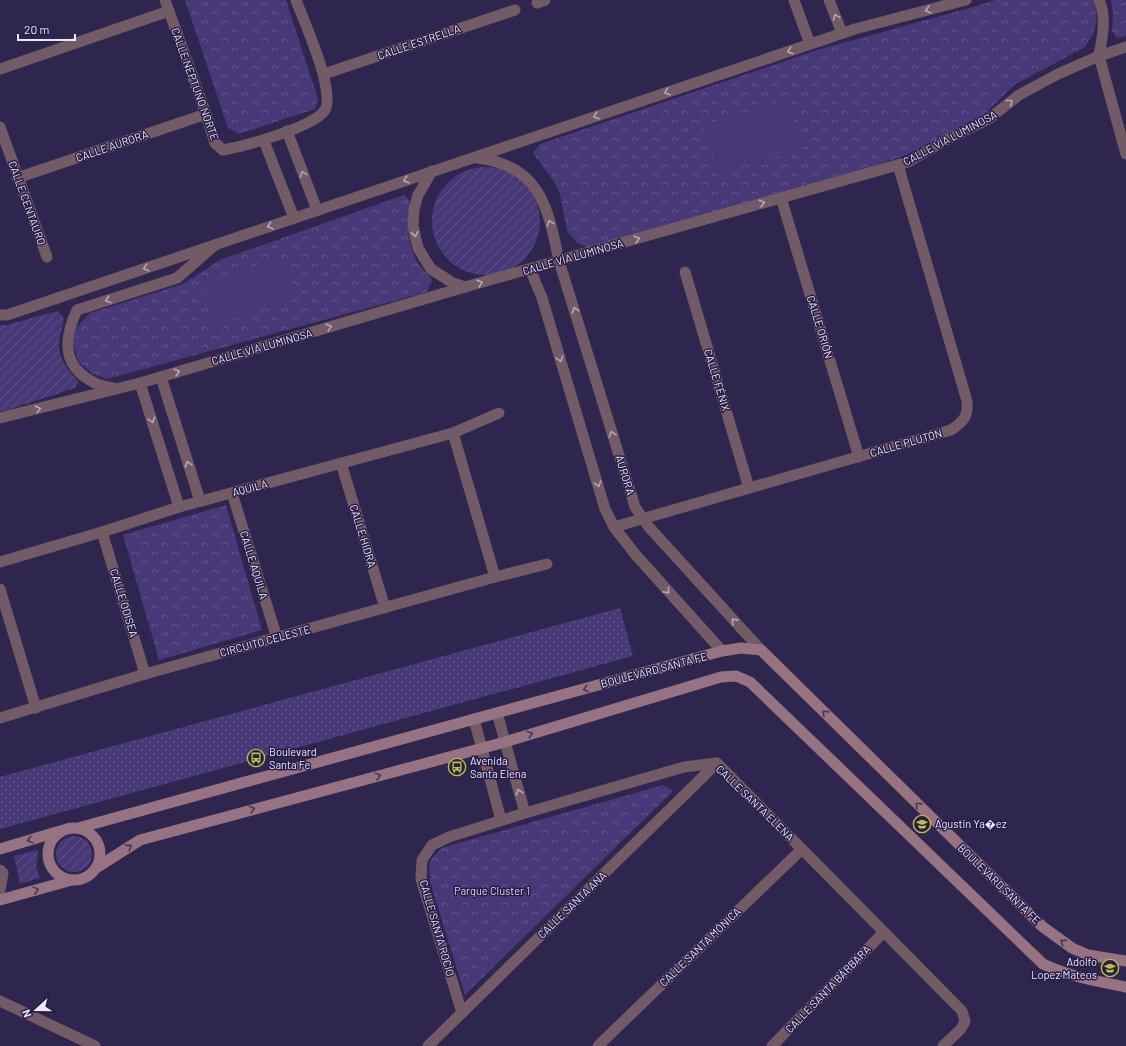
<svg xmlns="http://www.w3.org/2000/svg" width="1126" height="1046" font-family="Barlow,sans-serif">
	<defs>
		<pattern id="grass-dots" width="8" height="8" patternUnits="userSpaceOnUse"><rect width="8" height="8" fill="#473877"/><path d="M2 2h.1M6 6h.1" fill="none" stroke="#62558b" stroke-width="1.8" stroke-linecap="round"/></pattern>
		<pattern id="park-crowns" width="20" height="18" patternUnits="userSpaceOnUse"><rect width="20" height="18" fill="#473877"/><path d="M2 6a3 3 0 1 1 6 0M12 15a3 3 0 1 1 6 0" fill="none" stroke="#62558b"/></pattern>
		<pattern id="garden-furrows" width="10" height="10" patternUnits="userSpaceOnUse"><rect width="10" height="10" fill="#473877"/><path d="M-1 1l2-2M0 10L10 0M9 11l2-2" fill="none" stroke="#62558b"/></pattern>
	</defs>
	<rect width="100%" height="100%" fill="#2f264f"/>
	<path fill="url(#grass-dots)" d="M620,608L633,656L0,829V777Z"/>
	<g fill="url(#park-crowns)">
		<path d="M185,0H286L318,99L315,109L239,134L228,128Z"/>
		<path d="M996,0H1093C1100,20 1096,31 1085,47L1014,85L981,118L906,155L855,173L590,248L577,243L567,231L560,194L553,180L533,153L540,144L814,51L966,9Z"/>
		<path d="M1111,0H1126V36L1117,38L1112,31L1113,14Z"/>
		<path d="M404,195L410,201C406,221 407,241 416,260C420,267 427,273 432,280L427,292L107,379L93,374L79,362L73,344L76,328L90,313L183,284L220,260Z"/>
		<path d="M226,505L262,630L159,660L123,535Z"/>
		<path d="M663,785L673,791L465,995L430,882L429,862L441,848Z"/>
	</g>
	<g fill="url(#garden-furrows)">
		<circle cx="486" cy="221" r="54"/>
		<path d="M58,311L64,318C63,326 60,334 59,342C58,358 68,371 78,381L75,388L4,411H0V325H6Z"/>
		<circle cx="74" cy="854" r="18"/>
		<path d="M38,850L36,866L40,878L20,884L14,856Z"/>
	</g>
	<g fill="#473877">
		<path d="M788,100L802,149L718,172L704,124Z"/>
		<path d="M283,257L297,298L214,325L201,284Z"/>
	</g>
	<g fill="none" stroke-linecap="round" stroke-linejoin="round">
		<g stroke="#725b64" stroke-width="11">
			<path d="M165,0L206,114L215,143L223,150C241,147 320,126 326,108C333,85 305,24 296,0"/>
			<path d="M794,0L810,44"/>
			<path d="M829,0L842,33"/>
			<path d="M537,3L545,0"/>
			<path d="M1099,56L1126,154"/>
			<path d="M0,69L169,11"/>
			<path d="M324,74L515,10"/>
			<path d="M0,127L47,257"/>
			<path d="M287,131L317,210"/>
			<path d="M264,141L294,218"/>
			<path d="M17,178L206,114"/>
			<path d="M781,198L859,457"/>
			<path d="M685,272L749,488"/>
			<path d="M161,377L200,501"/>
			<path d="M140,383L179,507"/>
			<path d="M116,389C109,387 102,386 95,383C62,367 63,340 77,310L177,278L215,245"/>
			<path d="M453,433L495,577"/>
			<path d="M341,463L385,608"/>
			<path d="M232,493L277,638"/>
			<path d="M614,527L951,430C964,421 968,417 967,401L898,165"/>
			<path d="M102,532L145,674"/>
			<path d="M0,562L102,532L179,507L453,433L499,413"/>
			<path d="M0,589L36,708"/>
			<path d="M497,713L525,813"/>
			<path d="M0,718L145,674L495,577L547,564"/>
			<path d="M474,719L501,820"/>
			<path d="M0,870L3,873L0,890"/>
			<path d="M0,1001L95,1046"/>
			<path d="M462,1013L421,879L422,860L432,845L449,837L525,813L684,767L717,763L962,1011L965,1021L961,1029L943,1046"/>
			<path d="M428,1046L717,763"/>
			<path d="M598,1046L802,849"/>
			<path d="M772,1046L884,932"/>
		</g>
		<g stroke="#725b64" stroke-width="11">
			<path d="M1099,56C1102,38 1107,18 1099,0"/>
			<path d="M477,158C540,165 548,207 559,261L635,507L648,526L761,650"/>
			<path d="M432,171L418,195L414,209L413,226L418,248L431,269L453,283L465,287"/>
			<path d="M530,269L542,298L605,509L614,527L635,554L722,651"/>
			<path d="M0,315H7L855,29L966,0"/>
			<path d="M0,418L140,383L465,287L908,162L944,141L990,118L1019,95L1058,74L1099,56L1126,47"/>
		</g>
		<g stroke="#977382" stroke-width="11">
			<circle cx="74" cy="854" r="26"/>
			<path d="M78,828L722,651L741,648L761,650L1043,927L1072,948L1088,955L1126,961"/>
			<path d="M0,849L60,831"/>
			<path d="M96,868L140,840L505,742L721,677L736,676L750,682L1043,964C1071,977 1096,981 1126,987"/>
			<path d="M0,900L72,880"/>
		</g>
	</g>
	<defs><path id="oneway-chevron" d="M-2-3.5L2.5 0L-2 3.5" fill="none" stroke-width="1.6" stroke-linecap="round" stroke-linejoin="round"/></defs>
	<g stroke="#b5a9b8">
		<use href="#oneway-chevron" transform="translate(928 10) rotate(165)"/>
		<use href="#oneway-chevron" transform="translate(836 17) rotate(-111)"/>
		<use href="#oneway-chevron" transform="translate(790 51) rotate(161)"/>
		<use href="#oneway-chevron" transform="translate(667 92) rotate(161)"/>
		<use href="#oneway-chevron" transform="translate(1010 102) rotate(-39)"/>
		<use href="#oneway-chevron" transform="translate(596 116) rotate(161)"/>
		<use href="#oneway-chevron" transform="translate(303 174) rotate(-111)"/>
		<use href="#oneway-chevron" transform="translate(406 180) rotate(161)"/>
		<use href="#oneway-chevron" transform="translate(762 203) rotate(-16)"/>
		<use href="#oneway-chevron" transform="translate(550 223) rotate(-107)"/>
		<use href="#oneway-chevron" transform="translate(270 226) rotate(161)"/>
		<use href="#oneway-chevron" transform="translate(415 234) rotate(79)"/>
		<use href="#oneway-chevron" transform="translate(637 239) rotate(-16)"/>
		<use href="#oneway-chevron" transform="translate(146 268) rotate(161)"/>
		<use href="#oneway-chevron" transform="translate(480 283) rotate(-16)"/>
		<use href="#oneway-chevron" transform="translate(108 300) rotate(162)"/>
		<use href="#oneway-chevron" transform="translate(575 310) rotate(-107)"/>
		<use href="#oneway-chevron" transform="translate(329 327) rotate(-16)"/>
		<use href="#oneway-chevron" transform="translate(560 359) rotate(73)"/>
		<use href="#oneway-chevron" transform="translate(177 372) rotate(-16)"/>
		<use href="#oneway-chevron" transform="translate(38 409) rotate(-14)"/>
		<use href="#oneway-chevron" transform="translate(152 420) rotate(73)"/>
		<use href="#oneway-chevron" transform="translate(612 434) rotate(-107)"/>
		<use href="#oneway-chevron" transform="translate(188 464) rotate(-107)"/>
		<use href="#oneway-chevron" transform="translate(598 484) rotate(73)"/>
		<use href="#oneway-chevron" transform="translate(667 591) rotate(49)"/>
		<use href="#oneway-chevron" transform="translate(734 621) rotate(-132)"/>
		<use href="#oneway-chevron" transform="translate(519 792) rotate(-106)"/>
	</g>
	<g stroke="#483657">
		<use href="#oneway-chevron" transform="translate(586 689) rotate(165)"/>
		<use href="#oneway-chevron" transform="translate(825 713) rotate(-136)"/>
		<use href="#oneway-chevron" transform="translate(530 734) rotate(-17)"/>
		<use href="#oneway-chevron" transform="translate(378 776) rotate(-15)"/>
		<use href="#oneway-chevron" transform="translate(918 805) rotate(-136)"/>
		<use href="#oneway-chevron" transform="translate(252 809) rotate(-15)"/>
		<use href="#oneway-chevron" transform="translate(30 840) rotate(164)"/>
		<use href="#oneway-chevron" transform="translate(129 847) rotate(-33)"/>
		<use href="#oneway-chevron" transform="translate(36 890) rotate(-15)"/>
		<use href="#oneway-chevron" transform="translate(1063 942) rotate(-146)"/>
	</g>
	<defs>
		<symbol id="bus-ring" viewBox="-11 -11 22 22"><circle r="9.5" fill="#261c44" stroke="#bac045" stroke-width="1.5"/><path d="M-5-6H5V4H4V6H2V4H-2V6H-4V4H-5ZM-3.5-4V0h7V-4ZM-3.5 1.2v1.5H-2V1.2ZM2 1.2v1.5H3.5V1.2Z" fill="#bac045"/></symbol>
		<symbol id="school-ring" viewBox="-11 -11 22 22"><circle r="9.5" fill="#261c44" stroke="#bac045" stroke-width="1.5"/><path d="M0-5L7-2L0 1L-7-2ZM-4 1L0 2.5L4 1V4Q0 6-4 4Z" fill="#bac045"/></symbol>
	</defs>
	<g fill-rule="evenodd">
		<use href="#bus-ring" x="246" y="748" width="20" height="20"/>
		<use href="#bus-ring" x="447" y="757" width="20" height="20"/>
		<use href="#school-ring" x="912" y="814" width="20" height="20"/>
		<use href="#school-ring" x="1100" y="958" width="20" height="20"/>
	</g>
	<g text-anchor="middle" stroke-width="3" stroke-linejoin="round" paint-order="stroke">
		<g font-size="11" fill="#ebe8fd" stroke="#261c44">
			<text transform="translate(419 42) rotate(-19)" y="4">CALLE ESTRELLA</text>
			<text transform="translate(195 84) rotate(70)" y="4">CALLE NEPTUNO NORTE</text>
			<text transform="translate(950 138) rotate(-28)" y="4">CALLE VÍA LUMINOSA</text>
			<text transform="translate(112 146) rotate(-19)" y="4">CALLE AURORA</text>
			<text transform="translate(27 203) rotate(70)" y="4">CALLE CENTAURO</text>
			<text transform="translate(573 257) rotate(-16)" y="4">CALLE VÍA LUMINOSA</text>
			<text transform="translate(820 327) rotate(73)" y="4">CALLE ORIÓN</text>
			<text transform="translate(262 347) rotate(-16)" y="4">CALLE VÍA LUMINOSA</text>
			<text transform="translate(717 380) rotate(73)" y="4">CALLE FÉNIX</text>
			<text transform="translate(906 443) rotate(-16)" y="4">CALLE PLUTÓN</text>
			<text transform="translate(625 475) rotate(73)" y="4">AURORA</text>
			<text transform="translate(250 488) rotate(-15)" y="4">AQUILA</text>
			<text transform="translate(363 536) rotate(73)" y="4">CALLE HIDRA</text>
			<text transform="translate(254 565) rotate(73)" y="4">CALLE AQUILA</text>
			<text transform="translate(124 603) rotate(73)" y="4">CALLE ODISEA</text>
			<text transform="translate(265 641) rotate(-15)" y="4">CIRCUITO CELESTE</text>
			<text transform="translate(654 670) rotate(-15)" y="4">BOULEVARD SANTA FE</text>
			<text transform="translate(755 803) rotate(44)" y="4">CALLE SANTA ELENA</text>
			<text transform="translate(999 884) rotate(44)" y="4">BOULEVARD SANTA FE</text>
			<text transform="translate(572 905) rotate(-44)" y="4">CALLE SANTA ANA</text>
			<text transform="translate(437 928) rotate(74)" y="4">CALLE SANTA ROCÍO</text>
			<text transform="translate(700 947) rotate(-44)" y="4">CALLE SANTA MÓNICA</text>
			<text transform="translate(828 989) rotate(-46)" y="4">CALLE SANTA BÁRBARA</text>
		</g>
		<g font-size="11" fill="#ebe8fd" stroke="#261c44" text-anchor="start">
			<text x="269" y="756">Boulevard<tspan x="269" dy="13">Santa Fe</tspan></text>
			<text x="470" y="765">Avenida<tspan x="470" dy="13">Santa Elena</tspan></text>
			<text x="935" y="828">Agustin Ya�ez</text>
			<text x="1097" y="966" text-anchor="end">Adolfo<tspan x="1097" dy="13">Lopez Mateos</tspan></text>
		</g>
		<g font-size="11" fill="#dbd8ee" stroke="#261c44">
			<text x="492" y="895">Parque Cluster 1</text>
		</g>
	</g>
	<g transform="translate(36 1010) rotate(249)" stroke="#261c44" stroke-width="3" paint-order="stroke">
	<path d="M0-3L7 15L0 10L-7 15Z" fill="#ebe8fd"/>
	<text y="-6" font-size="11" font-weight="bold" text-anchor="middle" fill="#ebe8fd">N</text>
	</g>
	<path d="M18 34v6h57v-6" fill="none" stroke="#ebe8fd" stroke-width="2"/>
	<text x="24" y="34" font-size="12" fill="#ebe8fd" stroke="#261c44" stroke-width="3" paint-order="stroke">20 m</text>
</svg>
